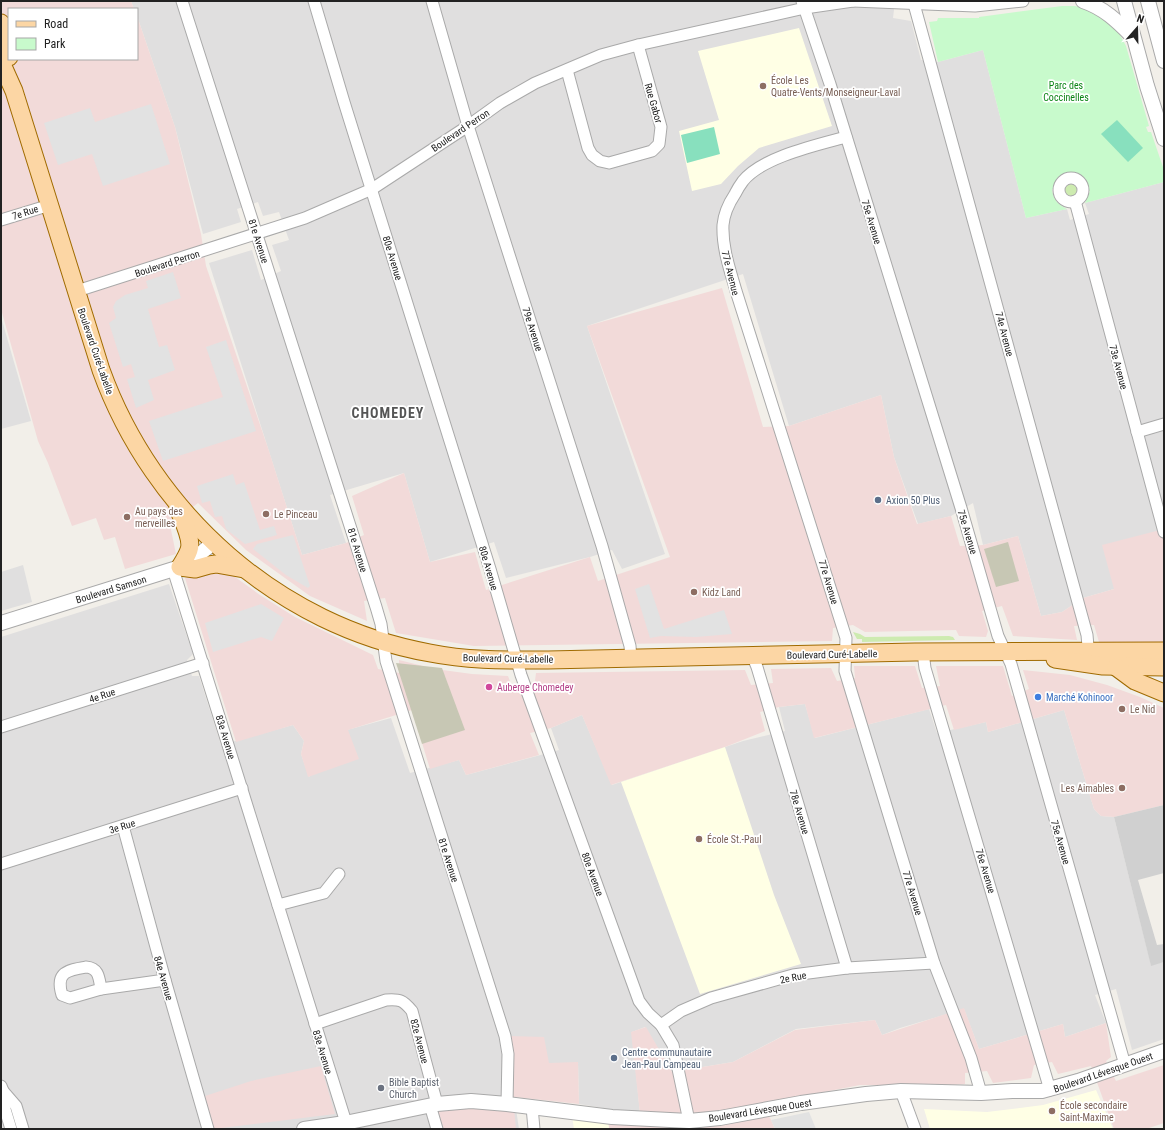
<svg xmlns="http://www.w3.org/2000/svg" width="1165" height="1130" font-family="'Roboto Condensed',sans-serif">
	<rect width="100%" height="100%" fill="#f2efe9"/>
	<g fill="#e0dfdf">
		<path d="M131,1H895L893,18L911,21L921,60L938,62L983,50L1026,218L1067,209L1070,220L1089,214L1085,203L1164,182V529L1114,589L1083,598L1062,612L1041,616L1018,536L983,545L973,503L951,516L918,524L894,457L881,395L789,426L743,274L587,326L665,554L622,569L612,550L590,557L506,578L494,542L430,562L404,473L330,495L346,543L302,555L209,263L252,250L261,280L281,271L272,245L289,240L279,212L263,216L258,202L237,209L241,222L203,234L175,127L137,16V9H134Z"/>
		<path d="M1,317L31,421L1,429Z"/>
		<path d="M23,565L32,602L1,611V572Z"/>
		<path d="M169,584L193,654L187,660L192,676H199L221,745L293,725L304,741L301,754L309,777L347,730L391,718L410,773L459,760L466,775L559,750L551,728L582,715L612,785L743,741L785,731L779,707L805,704L815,738L929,709L937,733L986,722L988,732L1064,710L1094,809L1101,816L1114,817L1151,965L1164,962V1039L1132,1050L1116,989L1095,995L1106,1023L1065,1037L1063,1024L979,1049L964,1009L900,1028L882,1035L875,1020L796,1029L733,1062L672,1072L645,1027L632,1032L640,1114L579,1104L578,1062L505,1096L516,1109L519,1129H1V637Z"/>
	</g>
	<g fill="#f2dad9">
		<path d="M1,1H131L134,9H9V59H137V16L175,127L201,234L206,266L268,448L302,555L346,543L364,535L352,496L404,473L430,562L475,552L486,590L590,557L598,581L670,557L587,326L722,288L763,427L789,426L881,395L894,457L917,524L951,516L960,546L983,545L1018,536L1041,616L1062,612L1083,598L1114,589L1102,545L1164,529V642H1099L1094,625L1074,626L1077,640L1013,636L1002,606L982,611L988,631L986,637L959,636L956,630L865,632L853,625L833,628L832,641L474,646L396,633L385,598L364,601L367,621L310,596L246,550L198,503L170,525L176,554L125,569L115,537L104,540L96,518L72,526L48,463L38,441L1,309Z"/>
		<path d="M223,570L235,577L260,595L295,617L373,655L378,669L399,673V660L435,669L472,674L508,676L514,692L535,681L536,673L745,670L751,685L773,683L771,669L831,668L837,681L855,678L854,666H915L922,688L940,686L936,666H1003L1012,696L1029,689L1023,670L1070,675L1107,685L1140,697L1164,708V805L1114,817L1101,816L1094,809L1064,710L988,732L986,722L954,730L946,705L814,738L805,704L779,707L760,712L765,731L725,747L611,785L582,715L551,728L530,733L539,755L466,775L459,760L430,769L412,710L348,730L359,759L308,777L301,754L304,741L293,725L236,742L185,578L207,571Z"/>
		<path d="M964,1008L979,1049L1063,1024L1065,1037L1106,1023L1111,1057L1106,1061L1116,1081L1164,1065V1123L1146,1129H1114L1091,1066L1058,1074L1052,1062L1034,1065L1031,1078L993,1083L987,1071L965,1073V1084L950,1085H860L762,1104L771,1120L775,1129H609L608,1121L640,1114L631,1032L646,1027L672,1072L733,1062L795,1030L875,1020L882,1035Z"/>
		<path d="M505,1036L544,1037L549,1063L578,1062L579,1104L505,1096Z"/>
		<path d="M321,1066L335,1114L214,1129L205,1096L251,1081Z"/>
		<path d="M478,1105L514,1109L516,1129H444L437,1109Z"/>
	</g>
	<g fill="#ffffe5">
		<path d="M799,28L832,126L759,148L738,166L721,184L692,191L679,131L719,120L698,51Z"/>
		<path d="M725,747L774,895L801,964L700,994L621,782Z"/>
		<path d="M1096,1090L1113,1129H930L924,1109L987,1112L1043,1105Z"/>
		<path d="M572,1116L608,1121L609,1129H574Z"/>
	</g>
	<path fill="#d0d0d0" d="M1164,805V873L1138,880L1157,945L1164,944V962L1151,966L1114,817Z"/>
	<g fill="#c7c7b4">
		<path d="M1008,542L1019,581L996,587L984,549Z"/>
		<path d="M396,663L442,668L465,730L422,744Z"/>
	</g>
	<g fill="#cdebb0">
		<circle cx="1071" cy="190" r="6"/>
		<path d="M853,632L860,634L865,637L949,636L953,637L955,640L862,642V639H857Z"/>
	</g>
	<path fill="#c8facc" d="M1062,6H1075L1093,11L1114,27L1119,33L1126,46L1149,126L1146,127L1148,132H1151L1164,170V182L1085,203L1090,191H1089C1088,168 1057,165 1054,189H1052C1053,200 1058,204 1067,209L1026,218L983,50L938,62L929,22L937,21L938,18H979V17Z"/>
	<g fill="#88e0be">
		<path d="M1117,120L1143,148L1128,162L1101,134Z"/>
		<path d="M714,127L720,154L687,163L681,135Z"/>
	</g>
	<g fill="#e2e2e2">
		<path d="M151,104L170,164L103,186L92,154L58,165L44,123L90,108L95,122Z"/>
		<path d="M173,272L181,298L148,309L159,347L167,345L175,370L148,380L154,400L136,408L127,379L135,377L131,364L123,367L109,323L116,318L113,307L116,301L125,295L148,288L146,281Z"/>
		<path d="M226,340L256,431L163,461L149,421L223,397L206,347Z"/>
		<path d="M233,474L236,485L244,482L260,530L274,526L277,535L245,544L226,529L222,516L215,517L210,501L202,503L197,486Z"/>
		<path d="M293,535L310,586L308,588L286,575L253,549L257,544Z"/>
		<path d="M649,584L664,629L724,610L732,634L696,637L661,636L650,638L635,589Z"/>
		<path d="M261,604L284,618L272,641L261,637L213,652L205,623Z"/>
		<path d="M809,1112L816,1129H775L771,1120Z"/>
	</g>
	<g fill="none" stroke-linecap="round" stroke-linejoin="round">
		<defs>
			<g id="minor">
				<path d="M182,1L376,607L381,624L386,661L505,1036L508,1054L507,1104"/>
				<path d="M314,1L344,102L490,569L521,675L639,1001L648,1013L661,1025L673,1045L689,1121"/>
				<path d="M432,1L468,126L602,546L630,646L631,658"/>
				<path d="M802,1L830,84L961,508L998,636L1011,664L1125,1065"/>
				<path d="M853,1L975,6L1023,1"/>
				<path d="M914,4L1087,635L1089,658"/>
				<path d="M567,70L588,148L592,155L600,161L609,163L652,151L659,144L661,127L638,45"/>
				<path d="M846,137C817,145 762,157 743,181C740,185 737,190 735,194C729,203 724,214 723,225C722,248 730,270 736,291L846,638L845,671L934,963L971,1058L981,1093"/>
				<circle cx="1071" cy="190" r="12"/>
				<path d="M1075,201L1164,532"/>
				<path d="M1,220L50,205"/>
				<path d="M77,291L305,218L372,189L468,126L500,103L535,83L601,55L638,45L805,8L853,1"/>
				<path d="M1137,432L1164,424"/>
				<path d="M173,569L348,1129"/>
				<path d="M923,652L925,668L1050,1090"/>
				<path d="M752,655L757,667L847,968"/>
				<path d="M1,727L203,663"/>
				<path d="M123,826L165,980L208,1129"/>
				<path d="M1,864L242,788"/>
				<path d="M278,905L324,893L339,874"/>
				<path d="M86,967C99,968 99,978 101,989L70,998L62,995C55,972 68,970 86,967Z"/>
				<path d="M101,989L165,980"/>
				<path d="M315,1024L386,1000C400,999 403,1000 412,1011L437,1104"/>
				<path d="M661,1025L681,1011L711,998L793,975L847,968L934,963"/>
				<path d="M1,1086L3,1091L16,1106L23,1129"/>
				<path d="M3,1091L4,1106L11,1129"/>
				<path d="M901,1091L915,1129"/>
				<path d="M430,1105L437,1129"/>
				<path d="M532,1107L534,1129"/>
			</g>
			<g id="tertiary">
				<path d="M1083,1C1104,8 1117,21 1132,36"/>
				<path d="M1124,1L1147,86L1164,139"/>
				<path d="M1148,1L1164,61"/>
				<path d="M1,623L177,568L194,559L214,542"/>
				<path d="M304,1129L345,1123L437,1104L471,1101L507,1104L612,1117L689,1121L720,1118L801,1103L866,1094L901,1091L981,1093L1012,1091H1042L1078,1081L1164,1051"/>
			</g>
			<g id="primary">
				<path d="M1,23L9,57"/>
				<path d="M1,62L14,91L101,370C153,514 279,626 430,653C470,661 508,660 548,660L915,652L1164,651"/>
				<path d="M178,508C182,519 193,539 189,550C187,556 183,562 180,567L195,569L209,565L216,564L244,569"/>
				<path d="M1055,659L1103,666L1164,667"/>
				<path d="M1116,667L1135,681L1164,693"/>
			</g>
		</defs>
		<use href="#minor" stroke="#a9a9a9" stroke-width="13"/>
		<use href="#tertiary" stroke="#a9a9a9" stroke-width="16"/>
		<use href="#primary" stroke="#a06b00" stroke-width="19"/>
		<use href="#minor" stroke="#fff" stroke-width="11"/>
		<use href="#tertiary" stroke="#fff" stroke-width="14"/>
		<use href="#primary" stroke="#fcd6a4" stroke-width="17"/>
	</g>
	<g fill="#8d6e63" stroke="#fff" stroke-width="1.5">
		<circle cx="763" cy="86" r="4"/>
		<circle cx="266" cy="514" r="4"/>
		<circle cx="127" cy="517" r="4"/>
		<circle cx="694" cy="592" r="4"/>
		<circle cx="1122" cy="709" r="4"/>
		<circle cx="1122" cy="788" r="4"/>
		<circle cx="699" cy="839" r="4"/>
		<circle cx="1052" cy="1111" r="4"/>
	</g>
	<g fill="#5c6f8a" stroke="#fff" stroke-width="1.5">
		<circle cx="878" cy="500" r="4"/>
		<circle cx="614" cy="1058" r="4"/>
	</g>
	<circle fill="#d1479c" stroke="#fff" stroke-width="1.5" cx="489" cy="687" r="4"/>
	<circle fill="#3f7fe0" stroke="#fff" stroke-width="1.5" cx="1038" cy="697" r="4"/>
	<circle fill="#6b7280" stroke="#fff" stroke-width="1.5" cx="381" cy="1088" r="4"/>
	<g text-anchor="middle" stroke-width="3.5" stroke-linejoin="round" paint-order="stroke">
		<g font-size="10" fill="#785e54" stroke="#fff" text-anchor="start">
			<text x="771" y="84">École Les<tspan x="771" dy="12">Quatre-Vents/Monseigneur-Laval</tspan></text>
			<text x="135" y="515">Au pays des<tspan x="135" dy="12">merveilles</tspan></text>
			<text x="274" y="518">Le Pinceau</text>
			<text x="702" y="596">Kidz Land</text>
			<text x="1130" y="713">Le Nid</text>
			<text x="1114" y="792" text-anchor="end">Les Aimables</text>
			<text x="707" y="843">École St.-Paul</text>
			<text x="1060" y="1109">École secondaire<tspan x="1060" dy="12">Saint-Maxime</tspan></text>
		</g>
		<g font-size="10" fill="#0c8416" stroke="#fff">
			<text x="1066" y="89">Parc des<tspan x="1066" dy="12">Coccinelles</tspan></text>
		</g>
		<g font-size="10" fill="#222" stroke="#fff">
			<text transform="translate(654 103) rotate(74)" y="4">Rue Gabor</text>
			<text transform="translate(460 130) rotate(-34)" y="4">Boulevard Perron</text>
			<text transform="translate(25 212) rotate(-18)" y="4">7e Rue</text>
			<text transform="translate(872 222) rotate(73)" y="4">75e Avenue</text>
			<text transform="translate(259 241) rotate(72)" y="4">81e Avenue</text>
			<text transform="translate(393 258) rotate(73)" y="4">80e Avenue</text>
			<text transform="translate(167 263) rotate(-18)" y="4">Boulevard Perron</text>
			<text transform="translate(731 273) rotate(76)" y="4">77e Avenue</text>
			<text transform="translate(533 329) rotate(72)" y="4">79e Avenue</text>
			<text transform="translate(1005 334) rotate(75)" y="4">74e Avenue</text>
			<text transform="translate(96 351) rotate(71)" y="4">Boulevard Curé-Labelle</text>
			<text transform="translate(1119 367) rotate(75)" y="4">73e Avenue</text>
			<text transform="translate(968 532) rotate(73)" y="4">75e Avenue</text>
			<text transform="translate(358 550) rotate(73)" y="4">81e Avenue</text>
			<text transform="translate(489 568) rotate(74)" y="4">80e Avenue</text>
			<text transform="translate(829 582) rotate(73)" y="4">77e Avenue</text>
			<text transform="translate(111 589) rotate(-17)" y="4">Boulevard Samson</text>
			<text transform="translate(832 654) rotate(-1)" y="4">Boulevard Curé-Labelle</text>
			<text transform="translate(508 658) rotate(1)" y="4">Boulevard Curé-Labelle</text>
			<text transform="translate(102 695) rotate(-18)" y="4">4e Rue</text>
			<text transform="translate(226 737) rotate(73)" y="4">83e Avenue</text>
			<text transform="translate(800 812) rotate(73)" y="4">78e Avenue</text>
			<text transform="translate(122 826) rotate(-17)" y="4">3e Rue</text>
			<text transform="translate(1061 842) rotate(74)" y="4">75e Avenue</text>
			<text transform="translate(449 860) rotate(72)" y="4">81e Avenue</text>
			<text transform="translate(986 871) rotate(73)" y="4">76e Avenue</text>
			<text transform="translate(593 874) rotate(70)" y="4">80e Avenue</text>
			<text transform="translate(913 893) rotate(73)" y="4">77e Avenue</text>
			<text transform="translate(793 977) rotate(-11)" y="4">2e Rue</text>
			<text transform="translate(164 978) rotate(74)" y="4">84e Avenue</text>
			<text transform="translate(420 1041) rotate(75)" y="4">82e Avenue</text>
			<text transform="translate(323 1052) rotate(73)" y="4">83e Avenue</text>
			<text transform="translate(1103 1072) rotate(-19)" y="4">Boulevard Lévesque Ouest</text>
			<text transform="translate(760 1110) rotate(-9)" y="4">Boulevard Lévesque Ouest</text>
		</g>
		<g font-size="10" fill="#4e5e75" stroke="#fff" text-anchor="start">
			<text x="886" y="504">Axion 50 Plus</text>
			<text x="622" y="1056">Centre communautaire<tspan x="622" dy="12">Jean-Paul Campeau</tspan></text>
		</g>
		<g font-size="10" fill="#b23c85" stroke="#fff" text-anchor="start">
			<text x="497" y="691">Auberge Chomedey</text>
		</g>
		<g font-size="10" fill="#366cbe" stroke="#fff" text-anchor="start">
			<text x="1046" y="701">Marché Kohinoor</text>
		</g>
		<g font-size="10" fill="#5b616d" stroke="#fff" text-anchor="start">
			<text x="389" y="1086">Bible Baptist<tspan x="389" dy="12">Church</tspan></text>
		</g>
		<g font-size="14" font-weight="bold" letter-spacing="1" fill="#555" stroke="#fff">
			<text x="388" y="418">CHOMEDEY</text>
		</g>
	</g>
	<rect width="1165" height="1130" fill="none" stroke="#222222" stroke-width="4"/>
	<rect x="8" y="8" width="130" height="52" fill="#ffffff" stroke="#a7a7a7"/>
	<rect x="16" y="21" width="20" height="6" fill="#fcd6a4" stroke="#a7a7a7"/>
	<text x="44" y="28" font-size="12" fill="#222222">Road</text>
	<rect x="16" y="38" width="20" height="12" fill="#c8facc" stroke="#a7a7a7"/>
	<text x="44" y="48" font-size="12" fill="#222222">Park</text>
	<g transform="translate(1137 28) rotate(20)" stroke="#ffffff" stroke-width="3" paint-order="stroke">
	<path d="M0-3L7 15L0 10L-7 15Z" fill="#222222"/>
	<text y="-6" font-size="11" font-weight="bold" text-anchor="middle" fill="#222222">N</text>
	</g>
</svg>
